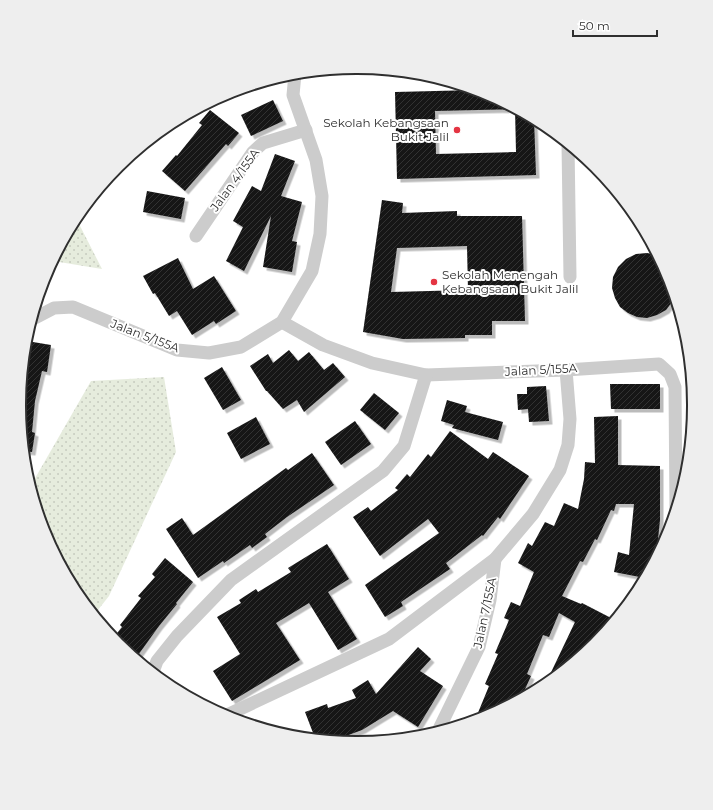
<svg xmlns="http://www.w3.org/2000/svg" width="713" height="810" font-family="Montserrat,sans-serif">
	<defs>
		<pattern id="grass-dots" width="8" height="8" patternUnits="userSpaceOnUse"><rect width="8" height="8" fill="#e6ecdd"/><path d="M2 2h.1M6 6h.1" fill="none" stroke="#c6cbbe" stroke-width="1.8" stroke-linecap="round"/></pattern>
		<pattern id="building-hatch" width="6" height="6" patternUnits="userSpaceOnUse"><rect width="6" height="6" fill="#161616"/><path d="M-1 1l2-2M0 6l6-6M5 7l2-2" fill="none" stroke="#303030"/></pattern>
		<filter id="shadow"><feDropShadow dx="3.5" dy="3.5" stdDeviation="0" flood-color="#0004"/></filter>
	</defs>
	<rect width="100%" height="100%" fill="#fff"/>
	<g fill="url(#grass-dots)">
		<path d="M76,218L102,269L53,261Z"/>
		<path d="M164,377L176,452L109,596L94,615L76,592L45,534L30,487L91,381Z"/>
	</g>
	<g fill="url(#building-hatch)" fill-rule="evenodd" filter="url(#shadow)">
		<path d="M476,90L486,93L534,119L536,175L397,179L395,92ZM515,109L516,152L436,154L435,111Z"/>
		<path d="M273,100L283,121L251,136L241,115Z"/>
		<path d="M210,110L239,133L228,146L226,144L185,191L162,171L176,155L177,156L202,125L199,123Z"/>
		<path d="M275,154L295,161L281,196L302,202L292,241L297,242L292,272L263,267L271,216L244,271L226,261L243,227L233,221L252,186L261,191Z"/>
		<path d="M147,191L185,198L181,219L143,212Z"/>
		<path d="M382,200L403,203L402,213L457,211V216H522L525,321H492V335H465V338L403,339L363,332ZM467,246L468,290L391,292L397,248Z"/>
		<path d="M647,253L657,255L668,276L675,297L672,302L666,310L657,315L647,318L637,317L628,313L620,307L615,298L612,288L613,277L618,267L626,259L636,254Z"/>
		<path d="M178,258L193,289L214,276L236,311L216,324L214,321L192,335L177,311L169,316L155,293L153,294L143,276Z"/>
		<path d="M27,341L51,345L47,372L42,371L35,401L32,432L35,433L32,452L24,451L19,405L23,369Z"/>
		<path d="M289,350L298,361L309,352L324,370L333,363L345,377L304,412L297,400L283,409L267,391H266L250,366L268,354L273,363Z"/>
		<path d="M222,367L241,400L223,410L204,378Z"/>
		<path d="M610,384H660V409H611Z"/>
		<path d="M546,386L549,421L529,422L528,409L518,410L517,394H527V387Z"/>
		<path d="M374,393L399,413L385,430L360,410Z"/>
		<path d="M447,400L467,406L465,412L503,422L498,440L452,428L454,425L441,421Z"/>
		<path d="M618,416V465L660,466V520L657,549H655L652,564L645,578L614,572L618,552L629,555L634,504H616L614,511L611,510L597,540L595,539L583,562L580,561L562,596L581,604L582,603L615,620L595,644L545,685L575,622L559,613L549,637L543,635L527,674L531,676L521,698L485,717L475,720L489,686L485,684L498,654L495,653L509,620L504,618L511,602L520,606L534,572L518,563L528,543L532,546L545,522L554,526L564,503L578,509L584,479L585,462L595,463L594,417Z"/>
		<path d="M256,417L270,444L241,459L227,433Z"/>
		<path d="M355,421L371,444L341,465L325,442Z"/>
		<path d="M450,431L488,459L493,452L529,476L500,519L498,517L483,536L482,535L446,563L450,569L401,602L403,606L385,617L365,585L439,533L428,519L380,556L353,517L368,507L371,511L398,490L395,488L407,474L410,477L428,454L431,457Z"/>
		<path d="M312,453L334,485L287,517L265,534L267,537L252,548L250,545L224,563L223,561L198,578L166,529L182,518L193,535L286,468L288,470Z"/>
		<path d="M327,544L349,579L328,592L357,639L338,650L309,603L276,623L300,660L232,701L213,671L240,654L217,617L241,603L239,600L256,589L258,592L291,572L288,568Z"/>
		<path d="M165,558L193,582L176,603L177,604L159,626L136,658L118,643L113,638L122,627L120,625L141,598L138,596L155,577L152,574Z"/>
		<path d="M418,647L431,659L420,671L443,686L418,727L393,711L362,730L335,740L315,738L305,712L327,704L328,708L356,698L352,690L368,680L376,694Z"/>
	</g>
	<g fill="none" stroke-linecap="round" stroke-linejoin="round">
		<g stroke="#ccc" stroke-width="13">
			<path d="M568,144L570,277"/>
			<path d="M196,236L253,152L263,143L306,130"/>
			<path d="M31,320L54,308L73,307L177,350L209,353L241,347L282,322L312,271L320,234L322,196L316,160L293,95L295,74"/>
			<path d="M282,322L323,345L372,363L426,375L566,370L659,364L670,374L675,387L676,510"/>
			<path d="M153,672L157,661L177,636L231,580L383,471L404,446L426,375"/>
			<path d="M225,716L389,639L495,559L533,514L560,470L568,445L570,419L566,370"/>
			<path d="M438,731L479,647L490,600L495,559"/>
		</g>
	</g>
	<g fill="#e43442" stroke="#fff" stroke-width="1.5">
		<circle cx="457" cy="130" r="4"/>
		<circle cx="434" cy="282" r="4"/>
	</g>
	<g text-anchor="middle" stroke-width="4" stroke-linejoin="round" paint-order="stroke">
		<g font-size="12" fill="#2f2f2f" stroke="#fff" text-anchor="end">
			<text x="449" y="127">Sekolah Kebangsaan<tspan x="449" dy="14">Bukit Jalil</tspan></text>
			<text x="442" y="279" text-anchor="start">Sekolah Menengah<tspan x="442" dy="14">Kebangsaan Bukit Jalil</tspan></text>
		</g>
		<g font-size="12" fill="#2f2f2f" stroke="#fff">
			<text transform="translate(235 180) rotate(-54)" y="4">Jalan 4/155A</text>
			<text transform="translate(145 336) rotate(21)" y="4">Jalan 5/155A</text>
			<text transform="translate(541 370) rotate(-3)" y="4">Jalan 5/155A</text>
			<text transform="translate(485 613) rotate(-78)" y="4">Jalan 7/155A</text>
		</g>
	</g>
	<path d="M0 0H713V810H0ZM356 74H357A330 330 0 0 1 687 404V406A330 330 0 0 1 357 736H356A330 330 0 0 1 26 406V404A330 330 0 0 1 356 74Z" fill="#eee" fill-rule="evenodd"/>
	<path fill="none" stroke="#2f2f2f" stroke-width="2" d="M356 74H357A330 330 0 0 1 687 404V406A330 330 0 0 1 357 736H356A330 330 0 0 1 26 406V404A330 330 0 0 1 356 74Z"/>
	<path d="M573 30v6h84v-6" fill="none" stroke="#2f2f2f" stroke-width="2"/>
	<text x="579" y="30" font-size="12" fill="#2f2f2f" stroke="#ffffff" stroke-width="3" paint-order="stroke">50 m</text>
</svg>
